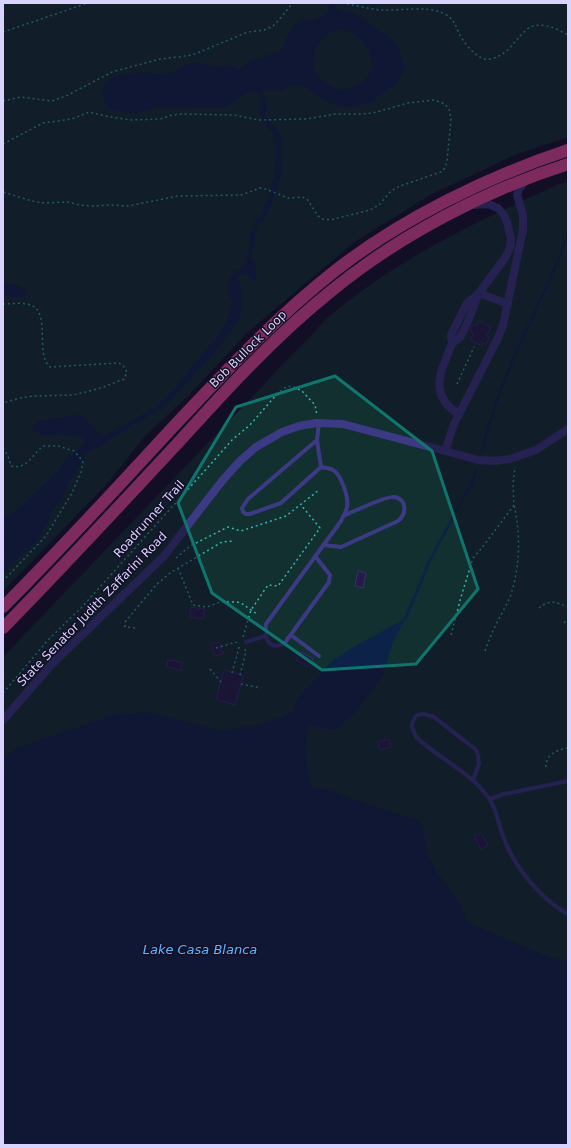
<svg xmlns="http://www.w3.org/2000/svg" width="571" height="1148" font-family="'DejaVu Sans',sans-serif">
	<rect width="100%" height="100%" fill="#130f26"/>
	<g fill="#12302f">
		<path d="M3,3H568V137L517,154L430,195L353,243L249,331L189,395L144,437L108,483L3,591Z"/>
		<path d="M568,182V1145H3V657L252,397C271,377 289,357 309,338C316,330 324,321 332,314C399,258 478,221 557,185Z"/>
	</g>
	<g fill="#0c2248" fill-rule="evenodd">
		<path d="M330,3H335V7L339,10L355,13L393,39L398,47L403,62L404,71L396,85L377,97L373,102L353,107H342L323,100L317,96L311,90L302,86H289L282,90H262L267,107L265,118L273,124L282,139L281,158L283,169L278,186L267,216L258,224L255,236V245L252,251V259L255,263L256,274L255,281L247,274L239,275L237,278L240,283L241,293L242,308L240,317L218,349L165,406L100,446L90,450L84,455L74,476L70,480L64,496L54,508L38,540L3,573V515L8,516L15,512L54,475L72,454L85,443L84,439L76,435L67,436L61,434L46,435L35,432L33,427L38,421L78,415L85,417L99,435L104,436L154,408L174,389L225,326L233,303L228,293L229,279L234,271L240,270L244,265L247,259L250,243V236L255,221L260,217L268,199L275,173L276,145L272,134L260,116L261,98L258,92L253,91L241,96L232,104L222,108L155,107L137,113H126L111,109L106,105L104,99L103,91L105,84L108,80L116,76L146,72L167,75L188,64L197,62L213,67L234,66L238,69L254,60L281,51C286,40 290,26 302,20C304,19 308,20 311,20C321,19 329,13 330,3ZM340,29C346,31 352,32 357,36C367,45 378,64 368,76C362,84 350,90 341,89C334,89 319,79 316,73C310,63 314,44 324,37C329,33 334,31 340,29Z"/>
		<path d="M3,283C11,284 25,284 26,295L19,298L3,295Z"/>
		<path d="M405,619L392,644L383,675L356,712L334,730L309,725L305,749L310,786L331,791L384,810L420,820L429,857L436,871L459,902L467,922L549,957L568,961V1145H3V759L17,748L114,715L144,712L185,721L224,731L251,726L281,718L292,712L299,696L332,661L350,649Z"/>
	</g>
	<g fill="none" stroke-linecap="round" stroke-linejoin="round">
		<g stroke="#0c2248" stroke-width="2.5">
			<path d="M482,450C490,419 501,387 514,357C532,316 553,277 568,234"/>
			<path d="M403,621L405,619L424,575L428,564L460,504L471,485L476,471"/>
		</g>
	</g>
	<g fill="#241b47" stroke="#3b2d73">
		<path d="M479,321L491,327L487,336L489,337L486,345L483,343L482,346L470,340L473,334L470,330L473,324L477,326Z"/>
		<path d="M358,571L366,573L363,588L355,586Z"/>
		<path d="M191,607L205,609L203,619L190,617Z"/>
		<path d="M219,642L223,654L215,656L211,644Z"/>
		<path d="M301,652L313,659L307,667L296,659Z"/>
		<path d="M168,660L182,662L181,670L167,667Z"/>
		<path d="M224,670L243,676L235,705L216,699Z"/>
		<path d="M389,739L391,747L380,750L378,742Z"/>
		<path d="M481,833L488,845L481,849L474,836Z"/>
	</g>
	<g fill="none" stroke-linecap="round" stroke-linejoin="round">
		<g stroke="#2fb8b0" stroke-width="1.5" stroke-dasharray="2 3" stroke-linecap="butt">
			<path d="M342,3C355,5 369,9 382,10C402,11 427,5 445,14C454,19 455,25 459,33C463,42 475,57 485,59C489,60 495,58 499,56C511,50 516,39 525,31C537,19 556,28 568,35"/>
			<path d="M3,32L88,3"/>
			<path d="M3,101L21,97L52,101L66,96L112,72L160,59L179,57L192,55L248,32L264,30L273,26L279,20L291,5L294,3"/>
			<path d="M3,144L43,123L72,119L89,112L110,117L131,120L160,119L172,115L182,114L234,115L258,120L307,119L335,114H361L373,113L408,103L434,100L445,104L449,109L451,119L447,161L445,168L441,172L400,186L391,191L379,205L370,210L330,220L323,219L318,216L307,199L302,197L288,198L266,189L260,188L241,195L178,196L128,206L110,205L93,206L80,205L68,202L44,203L32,201L3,192"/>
			<path d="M3,304C12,304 22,302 31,305C51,313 35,355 50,367L118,363L123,365L127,372L124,379L101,388L73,395L34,396L20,398L3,403"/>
			<path d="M457,384L474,347"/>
			<path d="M3,448L8,456L11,466C27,470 32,455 43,446H58L74,451L81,459L83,463L81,472L72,493L46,536L3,581"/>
			<path d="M176,558L190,546L228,527L241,531L286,516L319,490"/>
			<path d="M178,568L193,605L207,607L220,602H237L241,603L257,614"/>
			<path d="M539,608C550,599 555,602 568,607"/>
			<path d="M564,623L568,619"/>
			<path d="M135,628L125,627V622L157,584L170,573L222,542L234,541"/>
			<path d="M451,635L461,597L473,558L481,549L514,505L513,484L515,467"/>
			<path d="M243,637L251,610L268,585L278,586L320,528L301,505"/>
			<path d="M216,648L233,643L239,642"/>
			<path d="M485,651C489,639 494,628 500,617C503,611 507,604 510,597C520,568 521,535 514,505"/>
			<path d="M210,669L221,682"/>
			<path d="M232,673L240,644"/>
			<path d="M240,675L246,651L244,648"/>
			<path d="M241,684L261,688"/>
			<path d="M3,693L48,640L81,608L218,456L232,440L250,425L277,394L286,387L292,386L302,391L315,405L317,415"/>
			<path d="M546,767C545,755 558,749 568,748"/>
		</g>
		<g stroke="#3d3a85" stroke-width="4">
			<path d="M317,440L321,467"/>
			<path d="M323,545L341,547L398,521C406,515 408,500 395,497C387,495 353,512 343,516"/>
			<path d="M315,556L330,575L329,582L284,644C268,650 264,638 266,624L341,521C343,517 346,512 347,507C349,498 341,474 333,470C330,468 325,468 321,467L281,503L250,514H246L243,512L242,508L248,499L317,440L319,423"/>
			<path d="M291,635L319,656"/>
			<path d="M246,642L265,636"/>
			<path d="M473,780L479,764L478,756L477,752L475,749L434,717L424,714L417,715L415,717L412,724V727L416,737C438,758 469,771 488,797C497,808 498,824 503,836C513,865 541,900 568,914"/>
			<path d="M490,799L504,794L568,781"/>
		</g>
		<g stroke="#3d3a85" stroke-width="8">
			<path d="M479,293L508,304"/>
			<path d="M452,343L451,335L467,303L479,293L505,258L510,248L511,239L507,222L504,215L498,208L488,204L472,205"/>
			<path d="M459,414C436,400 435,382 446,359C448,354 449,349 452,344C454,341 458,340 461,336C468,322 474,308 478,294"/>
			<path d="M445,451L454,424L498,338L503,325L523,230V215L517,195L519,189L526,180"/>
			<path d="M3,720L53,663L164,556L222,481L240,461L256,447L282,432L299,426L316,423L343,424L445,451L478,460L494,461L510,459L536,450L568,429"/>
		</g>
		<g stroke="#ff4fa3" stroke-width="12">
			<path d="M3,607C61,549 117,488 173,427C225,372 276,317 336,270C403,218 487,177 568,150"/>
			<path d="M3,628C62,568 119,506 177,444C225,391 274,337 330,292C398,236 484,191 568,164"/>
		</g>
	</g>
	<path d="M0 0H571V1148H0ZM335,376L432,451L478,589L416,664L322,670L212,593L178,503L236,407Z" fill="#130f26" fill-opacity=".55" fill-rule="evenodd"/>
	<path fill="none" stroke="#0f766e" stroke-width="3" stroke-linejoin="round" d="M335,376L432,451L478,589L416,664L322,670L212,593L178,503L236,407Z"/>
	<g text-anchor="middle" stroke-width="3" stroke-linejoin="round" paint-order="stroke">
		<g font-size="12" fill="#d9d4ff" stroke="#130f26">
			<text transform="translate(248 349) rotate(-45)" y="4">Bob Bullock Loop</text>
			<text transform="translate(149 519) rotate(-48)" y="4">Roadrunner Trail</text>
			<text transform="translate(92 609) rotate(-46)" y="4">State Senator Judith Zaffarini Road</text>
		</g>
		<g font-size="13" font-style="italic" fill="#62b6ff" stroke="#130f26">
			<text x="200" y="954">Lake Casa Blanca</text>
		</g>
	</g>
	<rect width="571" height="1148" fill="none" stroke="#d9d4ff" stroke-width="8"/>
</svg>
